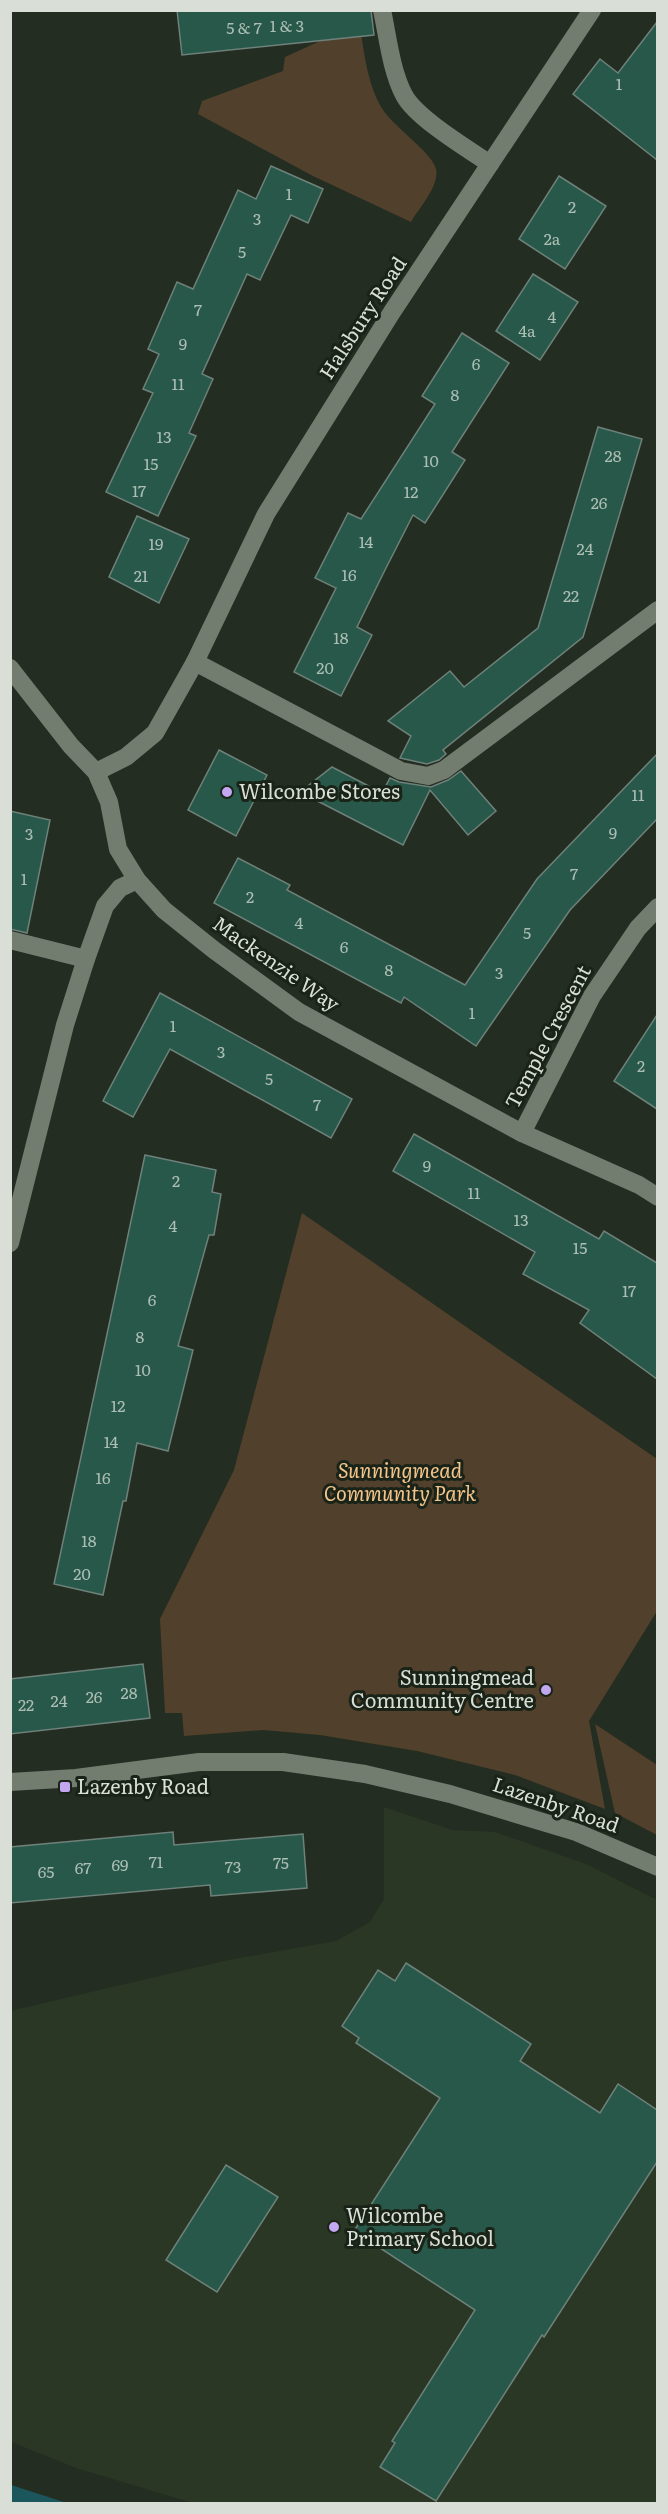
<svg xmlns="http://www.w3.org/2000/svg" width="668" height="2514" font-family="Literata,serif">
	<rect width="100%" height="100%" fill="#242d21"/>
	<path fill="#2a3725" d="M384,1807L452,1830L495,1832L586,1864L657,1900V2503H193L79,2469L11,2442L10,2011L228,1960L336,1941L370,1922L384,1899Z"/>
	<g fill="#51402b">
		<path d="M359,17C363,46 366,80 381,107C393,127 432,152 436,169C440,185 419,208 411,222L313,176L198,114L202,101L283,71L285,57L340,32Z"/>
		<path d="M302,1213L657,1459V1611L589,1721L605,1809L515,1775L417,1751L320,1735L263,1730L184,1736L182,1713H165L160,1619L234,1470Z"/>
		<path d="M595,1724L657,1765V1835L615,1813Z"/>
	</g>
	<path fill="#1b565c" d="M11,2485L67,2503H11Z"/>
	<g fill="#275849" stroke="#6e817a" stroke-width="1.5">
		<path d="M177,10H371L374,35L182,55Z"/>
		<path d="M657,22V160L573,94L600,59L618,73Z"/>
		<path d="M271,166L323,189L308,223L291,215L260,280L247,274L202,374L213,379L189,433L196,436L158,516L106,492L153,393L143,389L159,354L148,349L177,282L193,289L238,190L256,199Z"/>
		<path d="M559,176L606,206L565,269L519,239Z"/>
		<path d="M533,274L578,302L540,360L496,331Z"/>
		<path d="M462,333L509,363L452,452L465,460L425,523L413,515L384,572L357,627L372,635L341,696L294,672L336,588L315,578L348,513L361,519L435,404L422,396Z"/>
		<path d="M598,427L642,439L583,637L443,750L446,754L439,760L427,764L400,758L411,736L388,721L450,671L464,687L538,628Z"/>
		<path d="M137,516L189,539L159,603L109,577Z"/>
		<path d="M219,750L267,775L236,836L188,810Z"/>
		<path d="M657,754V819L570,910L476,1046L404,997L401,1003L214,903L238,858L290,885L287,890L465,985L537,879Z"/>
		<path d="M332,767L382,793L390,778L399,782L431,787L448,780L461,771L496,811L468,835L430,790L403,845L300,792Z"/>
		<path d="M10,811L50,820L27,933L10,929Z"/>
		<path d="M160,993L352,1099L331,1138L170,1049L133,1117L103,1101Z"/>
		<path d="M657,1015V1109L614,1081Z"/>
		<path d="M414,1134L599,1239L604,1231L657,1263V1379L580,1323L589,1310L523,1274L535,1252L393,1171Z"/>
		<path d="M145,1155L216,1170L212,1192L221,1194L214,1235H209L178,1346L193,1350L168,1451L137,1443L126,1501H123L103,1595L54,1584Z"/>
		<path d="M143,1664L150,1718L10,1734V1679Z"/>
		<path d="M173,1832L174,1845L303,1834L307,1888L211,1896L210,1885L10,1903V1847Z"/>
		<path d="M406,1963L531,2044L520,2061L600,2113L618,2084L657,2110V2162L544,2337L542,2335L436,2501L380,2467L395,2443L392,2441L475,2310L354,2231L440,2098L356,2043L359,2038L342,2026L378,1970L395,1981Z"/>
		<path d="M226,2165L278,2197L217,2292L166,2260Z"/>
	</g>
	<g fill="none" stroke-linecap="round" stroke-linejoin="round">
		<g stroke="#737d6f" stroke-width="18">
			<path d="M382,10C388,38 391,70 404,95C416,118 468,149 490,164"/>
			<path d="M195,662L401,771L428,776L444,770L658,610"/>
			<path d="M10,668L71,746L96,772L109,802L118,849L137,880L164,910L214,950L299,1012L522,1133L639,1185L658,1197"/>
			<path d="M96,772L126,757L155,733L195,662L266,514L392,312L592,10"/>
			<path d="M10,940L86,959"/>
			<path d="M522,1133L592,996L638,928L658,907"/>
			<path d="M10,1243L65,1025L86,959L105,906L120,888L137,880"/>
			<path d="M10,1782L76,1778L199,1762H283L365,1774L450,1794L576,1832L658,1867"/>
		</g>
	</g>
	<g fill="#c4a7f1" stroke="#1a2317" stroke-width="2">
		<circle cx="227" cy="792" r="6"/>
		<circle cx="546" cy="1690" r="6"/>
		<rect x="59" y="1781" width="12" height="12" rx="3"/>
		<circle cx="334" cy="2227" r="6"/>
	</g>
	<g text-anchor="middle" stroke-width="6" stroke-linejoin="round" paint-order="stroke">
		<g font-size="16" fill="#acbdb4">
			<text x="287" y="32">1 &amp; 3</text>
			<text x="244" y="34">5 &amp; 7</text>
			<text x="619" y="90">1</text>
			<text x="289" y="200">1</text>
			<text x="572" y="213">2</text>
			<text x="257" y="225">3</text>
			<text x="552" y="245">2a</text>
			<text x="242" y="258">5</text>
			<text x="198" y="316">7</text>
			<text x="552" y="323">4</text>
			<text x="527" y="337">4a</text>
			<text x="183" y="350">9</text>
			<text x="476" y="370">6</text>
			<text x="178" y="390">11</text>
			<text x="455" y="401">8</text>
			<text x="164" y="443">13</text>
			<text x="613" y="462">28</text>
			<text x="431" y="467">10</text>
			<text x="151" y="470">15</text>
			<text x="139" y="497">17</text>
			<text x="411" y="498">12</text>
			<text x="599" y="509">26</text>
			<text x="366" y="548">14</text>
			<text x="156" y="550">19</text>
			<text x="585" y="555">24</text>
			<text x="349" y="581">16</text>
			<text x="141" y="582">21</text>
			<text x="571" y="602">22</text>
			<text x="341" y="644">18</text>
			<text x="325" y="674">20</text>
			<text x="638" y="801">11</text>
			<text x="613" y="839">9</text>
			<text x="29" y="840">3</text>
			<text x="574" y="880">7</text>
			<text x="24" y="885">1</text>
			<text x="250" y="903">2</text>
			<text x="299" y="929">4</text>
			<text x="527" y="939">5</text>
			<text x="344" y="953">6</text>
			<text x="389" y="976">8</text>
			<text x="499" y="979">3</text>
			<text x="472" y="1019">1</text>
			<text x="173" y="1032">1</text>
			<text x="221" y="1058">3</text>
			<text x="641" y="1072">2</text>
			<text x="269" y="1085">5</text>
			<text x="317" y="1111">7</text>
			<text x="427" y="1172">9</text>
			<text x="176" y="1187">2</text>
			<text x="474" y="1199">11</text>
			<text x="521" y="1226">13</text>
			<text x="173" y="1232">4</text>
			<text x="580" y="1254">15</text>
			<text x="629" y="1297">17</text>
			<text x="152" y="1306">6</text>
			<text x="140" y="1343">8</text>
			<text x="143" y="1376">10</text>
			<text x="118" y="1412">12</text>
			<text x="111" y="1448">14</text>
			<text x="103" y="1484">16</text>
			<text x="89" y="1547">18</text>
			<text x="82" y="1580">20</text>
			<text x="129" y="1699">28</text>
			<text x="94" y="1703">26</text>
			<text x="59" y="1707">24</text>
			<text x="26" y="1711">22</text>
			<text x="156" y="1868">71</text>
			<text x="281" y="1869">75</text>
			<text x="120" y="1871">69</text>
			<text x="233" y="1873">73</text>
			<text x="83" y="1874">67</text>
			<text x="46" y="1878">65</text>
		</g>
		<g font-size="20" fill="#d9dfd7" stroke="#1a2317">
			<text transform="translate(363 318) rotate(-57)" y="7">Halsbury Road</text>
			<text transform="translate(276 964) rotate(35)" y="7">Mackenzie Way</text>
			<text transform="translate(548 1037) rotate(-62)" y="7">Temple Crescent</text>
			<text transform="translate(556 1805) rotate(19)" y="7">Lazenby Road</text>
		</g>
		<g font-size="20" fill="#d9dfd7" stroke="#1a2317" text-anchor="start">
			<text x="239" y="799">Wilcombe Stores</text>
			<text x="534" y="1685" text-anchor="end">Sunningmead<tspan x="534" dy="23">Community Centre</tspan></text>
			<text x="77" y="1794">Lazenby Road</text>
			<text x="346" y="2223">Wilcombe<tspan x="346" dy="23">Primary School</tspan></text>
		</g>
		<g font-size="20" font-style="italic" fill="#f3c48b" stroke="#1a2317">
			<text x="400" y="1478">Sunningmead<tspan x="400" dy="23">Community Park</tspan></text>
		</g>
	</g>
	<rect width="668" height="2514" fill="none" stroke="#d9dfd7" stroke-width="24"/>
</svg>
